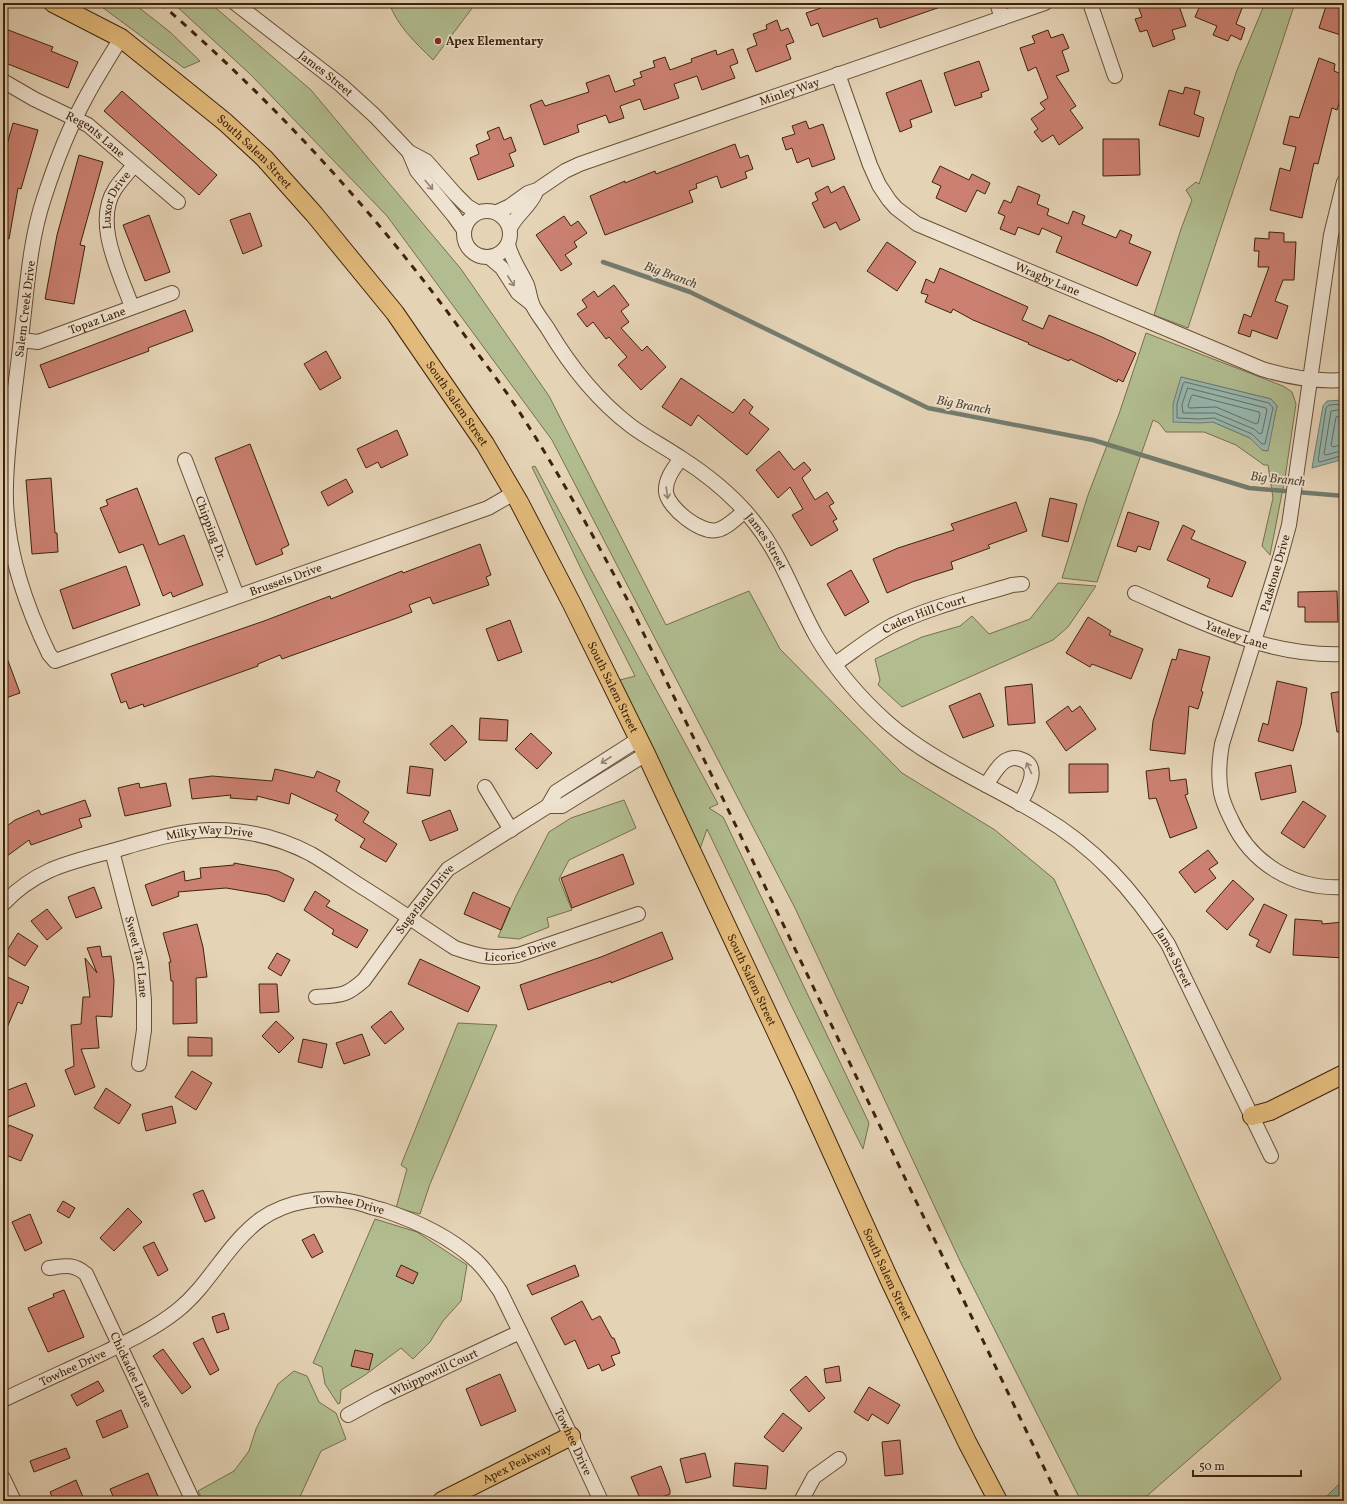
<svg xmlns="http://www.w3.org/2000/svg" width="1347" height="1504" font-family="Vollkorn,serif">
	<rect width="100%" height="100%" fill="#e5d3b6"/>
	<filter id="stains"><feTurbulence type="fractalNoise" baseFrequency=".005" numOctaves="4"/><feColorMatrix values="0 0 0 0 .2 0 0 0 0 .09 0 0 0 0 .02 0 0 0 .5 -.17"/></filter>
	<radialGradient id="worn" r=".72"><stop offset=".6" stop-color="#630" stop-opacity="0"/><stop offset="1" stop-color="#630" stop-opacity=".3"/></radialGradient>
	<g fill="#b1bd90" stroke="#78704d" fill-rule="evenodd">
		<path d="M93,3H133L170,32L200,61L184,68L102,7Z"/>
		<path d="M173,3H210L311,90L461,269L549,396L666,625L749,591L780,649L902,773L995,830L1054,879L1281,1379L1141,1501H1081L960,1261L795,908L552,440L387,216L251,75Z"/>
		<path d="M389,3H476L433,60C415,42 398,27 389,3Z"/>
		<path d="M1265,3H1295L1188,328L1154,315L1181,229L1192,200L1186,190L1196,182L1199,184L1237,70Z"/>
		<path d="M1146,333L1283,386L1292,392L1296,404L1285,478L1270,555L1262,546L1273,498L1268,465H1264L1236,445L1204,432H1166L1159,423L1153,420L1097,582L1062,578L1088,495L1119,414ZM1181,377L1271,399L1277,406L1267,451L1262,450L1250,438L1213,422Z"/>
		<path d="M535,466L718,804L709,808L723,817L869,1123L863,1149L792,1007L707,829L700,849L620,680L635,676L585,577L532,467Z"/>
		<path d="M1058,583L1096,586L1068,627L1053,640L902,707L878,685L880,680L875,659L922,637L960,626L972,616L989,634L1030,619Z"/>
		<path d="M624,800L636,828L569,860L559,879L572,910L547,918L549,927L519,939L498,937L516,896L549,832L571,818Z"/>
		<path d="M458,1023L497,1025L430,1184L420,1214L396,1208L407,1169L401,1165Z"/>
		<path d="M375,1219L417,1232L467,1265L461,1301L443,1321L430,1342L413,1359L401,1348L365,1375L341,1390L340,1403L338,1404L325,1384L322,1367L313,1363Z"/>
		<path d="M294,1371L307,1376L319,1402L336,1413L346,1439L321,1451L298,1501H203L198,1491L234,1471L249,1451L256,1429L278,1384Z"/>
	</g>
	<g fill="#96b7b0" stroke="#737c6e">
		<path d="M1181,377L1271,399L1277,406L1268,451L1262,450L1250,438L1213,422L1200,423L1173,422V404Z"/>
		<path d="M1344,400V459L1312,468L1323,406L1327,401Z"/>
		<path d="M1344,1479V1501H1322Z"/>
	</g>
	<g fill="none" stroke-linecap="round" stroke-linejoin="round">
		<g stroke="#6a6d5d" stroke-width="1">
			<path d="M1185,382L1269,403L1273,408L1265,444H1262L1252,434L1214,418L1199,419L1177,418V404L1183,384Z"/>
			<path d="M1188,388L1266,408L1267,410L1262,433L1260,434L1254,429L1215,413H1183L1182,405Z"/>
			<path d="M1193,395L1259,412L1260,414L1258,423L1256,424L1216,407L1189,408L1188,406L1191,397Z"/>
			<path d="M1344,404L1329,405L1326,408L1318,461L1320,462L1344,455"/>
			<path d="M1344,409L1331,411L1324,454L1326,455L1344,450"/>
			<path d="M1344,415L1336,417L1331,445L1333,447L1344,444"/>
		</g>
		<path stroke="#737c6e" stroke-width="4.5" d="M603,262L690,292L928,408L1093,440L1249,488L1344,496"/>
	</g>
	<g fill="#cb8071" stroke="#3e230a">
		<path d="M819,3H946V5L880,28L877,18L823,37L818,23L811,26L806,13L821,8Z"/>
		<path d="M1137,3H1178L1186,26L1172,30L1175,39L1153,47L1147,30L1140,32L1135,19L1142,17Z"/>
		<path d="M1201,3H1244L1236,24L1245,28L1241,40L1231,35L1228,41L1213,35L1217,26L1195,17Z"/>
		<path d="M1327,3H1344V36L1319,28Z"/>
		<path d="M777,20L781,31L788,28L794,42L786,45L791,59L756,72L747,49L757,45L753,34L767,29L766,25Z"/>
		<path d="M3,28L53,47L51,51L78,62L68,88L3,62Z"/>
		<path d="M1048,30L1051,38L1063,34L1069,48L1062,51L1069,71L1056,76L1076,106L1070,110L1083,128L1059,145L1053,135L1042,142L1034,132L1038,129L1031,119L1045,109L1040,103L1048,98L1036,67L1028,71L1020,48L1035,43L1032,36Z"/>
		<path d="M733,49L738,63L730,66L735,78L702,90L697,76L674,84L679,98L644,110L640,99L620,106L624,118L609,123L606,115L577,125L579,132L544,145L530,105L542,100L545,106L589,92L586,83L609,75L615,92L635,85L633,80L642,77L640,72L655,67L653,61L665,57L670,70L692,62L691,59L716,50L717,55Z"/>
		<path d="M1319,58L1335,64L1334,71L1344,75V87L1337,110L1332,108L1318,164L1314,163L1302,218L1270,210L1280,168L1290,171L1296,147L1283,144L1290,116L1299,118Z"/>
		<path d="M979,61L989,90L981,93L982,97L955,106L944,73Z"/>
		<path d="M921,80L932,112L910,120L912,127L900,132L886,93Z"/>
		<path d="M1185,87L1200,91L1194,114L1204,118L1199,137L1159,125L1169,90L1183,94Z"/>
		<path d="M122,91L217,175L199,195L104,111Z"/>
		<path d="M806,121L809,129L823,124L835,159L812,167L809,158L797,163L792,148L786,150L782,138L795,134L792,126Z"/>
		<path d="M13,123L38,130L21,189L18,188L9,239L3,238V159Z"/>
		<path d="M499,127L504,140L511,137L516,151L509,154L514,166L478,180L470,158L479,154L476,145L490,139L487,132Z"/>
		<path d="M1103,139H1139L1140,175L1103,176Z"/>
		<path d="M735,144L740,158L748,155L753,169L745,172L747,178L721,188L717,176L696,184L697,188L689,191L693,202L605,235L590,196L625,181V183L655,171L656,174Z"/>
		<path d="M79,155L103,162L80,245L85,246L74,304L45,299L57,235Z"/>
		<path d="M940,166L969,180L972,174L990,183L985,194L977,190L966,212L936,198L941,186L932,182Z"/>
		<path d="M828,186L831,193L844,186L860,220L840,230L836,222L824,228L812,203L818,200L815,193Z"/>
		<path d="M1018,186L1040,195L1037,204L1049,209L1047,215L1068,224L1073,211L1085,216L1082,224L1116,238L1120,230L1132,235L1129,243L1151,252L1137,286L1056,252L1062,237L1042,228L1039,235L1018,227L1015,235L1000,229L1005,216L998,213L1004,200L1011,203Z"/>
		<path d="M250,213L262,246L243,254L230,220Z"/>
		<path d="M149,215L170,272L145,281L123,225Z"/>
		<path d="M564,216L571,226L578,221L587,233L574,242L577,247L565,255L572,264L561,271L536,235Z"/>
		<path d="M1269,232L1284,233V242H1296L1294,280H1283L1275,301L1288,306L1277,339L1252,330L1250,337L1238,333L1244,314L1251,317L1269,267H1258L1259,251H1254L1255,238L1269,239Z"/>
		<path d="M887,242L916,262L897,291L867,271Z"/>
		<path d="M940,268L1028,307L1022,320L1043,329L1049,315L1102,337L1136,353L1123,382L1118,379L1117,382L1070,359L1069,361L1028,344L1029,343L973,320L953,309L951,313L925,302L928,295L921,293L926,279L934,283Z"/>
		<path d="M614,285L629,305L621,311L629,322L621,328L642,351L647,346L666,367L641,390L618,365L627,357L609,337L606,339L593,322L587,327L577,314L587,307L582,300L594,291L598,297Z"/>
		<path d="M185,310L193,331L148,348L149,351L49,388L40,365Z"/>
		<path d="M326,351L341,378L320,390L304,364Z"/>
		<path d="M681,378L733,413L744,399L753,407L749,413L769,429L747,455L698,415L691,426L662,407Z"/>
		<path d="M397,430L408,455L381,468L378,462L366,468L357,449Z"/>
		<path d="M250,444L289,545L281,549L283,554L256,565L215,458Z"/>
		<path d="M779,451L794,470L804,462L811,470L802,478L815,500L827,492L834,503L829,506L837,519L833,521L838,530L811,546L792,515L803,509L790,487L778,498L756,470Z"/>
		<path d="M51,478L55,533H57L58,552L32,554L26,480Z"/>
		<path d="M346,479L353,492L328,506L321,492Z"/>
		<path d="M137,488L159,545L184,535L203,585L173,597L171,592L163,596L143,544L119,553L100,508L108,505L106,500Z"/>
		<path d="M1050,498L1077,504L1068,542L1042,536Z"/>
		<path d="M1016,502L1027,531L988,545L990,548L951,562L953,569L912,582L887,593L873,559L898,548L954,530L951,524Z"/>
		<path d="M1128,512L1159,522L1150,550L1138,546L1136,552L1117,546Z"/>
		<path d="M1183,525L1195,531L1191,539L1246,562L1232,597L1207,587L1210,579L1167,560Z"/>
		<path d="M480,544L491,575L486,577L489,585L433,604L430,597L409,605L412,612L397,618L282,659L280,655L258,664V666L144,707L143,704L129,709L126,701L121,703L111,674L264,621L330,596L331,599L402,571L403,573Z"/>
		<path d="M126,566L140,605L73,629L60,590Z"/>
		<path d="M851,570L869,602L845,616L827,584Z"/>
		<path d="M1337,591L1338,622H1305V607H1298V592Z"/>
		<path d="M1088,617L1111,631L1109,635L1143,649L1131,679L1092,664L1090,667L1066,653Z"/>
		<path d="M510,620L522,652L498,661L486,629Z"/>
		<path d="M1179,649L1210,657L1201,691L1203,692L1198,709L1189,706L1185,754L1150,750L1153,721L1172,659L1176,660Z"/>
		<path d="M4,650L20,693L3,699V651Z"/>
		<path d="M1277,681L1307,688L1301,725L1293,751L1258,741L1263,723L1268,725Z"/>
		<path d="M1032,684L1035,723L1008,725L1005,687Z"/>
		<path d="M1344,691V732H1337L1331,693Z"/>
		<path d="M980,693L994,726L963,738L949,706Z"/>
		<path d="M1068,706L1072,712L1080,706L1096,729L1066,751L1046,722Z"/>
		<path d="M480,718L508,720L507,741L479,740Z"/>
		<path d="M452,725L467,742L445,761L430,744Z"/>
		<path d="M531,733L552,753L537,769L515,749Z"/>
		<path d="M1069,764H1108V792L1069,793Z"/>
		<path d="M1291,765L1296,792L1261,800L1255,773Z"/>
		<path d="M410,766L433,769L430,796L407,793Z"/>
		<path d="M1169,768L1170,781L1186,779L1188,794L1185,795L1197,828L1170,838L1156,798L1149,799L1146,771Z"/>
		<path d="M275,769L314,778L317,771L340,781L336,791L369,812L363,822L397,844L386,862L360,847L365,839L335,820L338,815L291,793L289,804L257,796V800L230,798L231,795L192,799L189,779L212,776L272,781Z"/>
		<path d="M139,783L140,788L166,783L171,806L125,816L118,788Z"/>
		<path d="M85,800L91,816L79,819L82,827L31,845L29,840L3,859V829L15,820L39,810L41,815Z"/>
		<path d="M1303,801L1326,816L1304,848L1281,833Z"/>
		<path d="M450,810L458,830L430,841L422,821Z"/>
		<path d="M1208,850L1218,863L1209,869L1216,878L1195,893L1179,872Z"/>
		<path d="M623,854L634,884L572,908L561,878Z"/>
		<path d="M234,863L278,871L294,879L284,902L268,895L226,888L178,892L179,896L152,906L145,885L184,871L185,881L201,878L200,868L234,865Z"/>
		<path d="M1233,880L1254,899L1227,930L1206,911Z"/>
		<path d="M94,887L102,908L76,918L68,897Z"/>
		<path d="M315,891L330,901L326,906L368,930L357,948L332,934L334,930L304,910Z"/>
		<path d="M473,892L510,908L501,930L464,914Z"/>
		<path d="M1264,904L1287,915L1270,953L1256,946L1259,940L1249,935Z"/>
		<path d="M47,909L62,928L47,940L31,921Z"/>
		<path d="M1295,919L1322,921V924L1344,922V958L1293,955Z"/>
		<path d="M197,924L203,947L207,977L196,978L197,1023L173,1024V981H171L169,962H171L163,933Z"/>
		<path d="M662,932L673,959L611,983V981L528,1010L520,985L601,957Z"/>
		<path d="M18,933L38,946L25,966L5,954Z"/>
		<path d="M100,946L102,957L111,956L114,981L112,1017L96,1016L99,1048L81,1049L95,1087L75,1095L65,1070L74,1066L71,1025L81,1024L83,997H90L85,958L97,973L87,948Z"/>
		<path d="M277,953L290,960L281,976L268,968Z"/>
		<path d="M420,959L480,987L468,1012L408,984Z"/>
		<path d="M3,975L29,987L22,1004L18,1002L3,1037Z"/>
		<path d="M259,984H277L279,1012L260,1013Z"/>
		<path d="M391,1011L404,1029L385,1044L371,1027Z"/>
		<path d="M276,1021L294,1038L279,1053L262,1036Z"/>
		<path d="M362,1034L370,1055L344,1064L336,1043Z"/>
		<path d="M188,1037L212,1038V1056H188Z"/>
		<path d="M303,1039L327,1044L322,1068L298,1062Z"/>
		<path d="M192,1071L212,1083L196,1110L175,1097Z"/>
		<path d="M26,1083L35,1106L8,1117L3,1105V1092Z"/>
		<path d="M106,1088L131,1105L119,1124L94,1108Z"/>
		<path d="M172,1106L176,1123L146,1131L142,1114Z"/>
		<path d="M9,1125L33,1135L21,1161L3,1154V1139Z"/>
		<path d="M203,1190L215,1218L205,1222L193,1194Z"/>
		<path d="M63,1201L75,1208L69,1218L57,1211Z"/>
		<path d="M128,1208L142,1222L114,1251L100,1238Z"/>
		<path d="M30,1214L42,1243L25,1251L12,1222Z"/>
		<path d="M314,1234L323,1252L312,1258L302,1240Z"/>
		<path d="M154,1242L168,1270L158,1276L143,1247Z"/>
		<path d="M401,1265L418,1273L413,1284L396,1276Z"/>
		<path d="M575,1265L579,1276L532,1295L527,1285Z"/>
		<path d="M64,1290L84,1337L48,1352L28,1308L54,1297L53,1294Z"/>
		<path d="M582,1301L592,1320L600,1316L612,1338H614L620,1353L611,1356L615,1365L602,1371L599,1364L588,1369L575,1340L565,1345L551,1318Z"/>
		<path d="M224,1313L229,1329L217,1333L212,1317Z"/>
		<path d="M203,1338L219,1370L210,1375L193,1343Z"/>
		<path d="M163,1349L191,1387L182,1394L153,1356Z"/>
		<path d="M355,1350L373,1354L369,1370L351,1366Z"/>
		<path d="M839,1366L841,1381L826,1383L824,1369Z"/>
		<path d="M500,1374L516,1411L481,1426L466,1389Z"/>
		<path d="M806,1376L825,1398L809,1412L790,1390Z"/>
		<path d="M98,1381L104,1391L77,1406L71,1395Z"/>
		<path d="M869,1387L900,1405L888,1424L872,1414L868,1421L854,1412Z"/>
		<path d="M121,1410L128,1427L103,1438L96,1421Z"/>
		<path d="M783,1413L802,1428L783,1452L764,1437Z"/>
		<path d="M900,1440L903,1474L885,1476L882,1442Z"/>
		<path d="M66,1448L70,1458L34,1472L30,1461Z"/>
		<path d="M705,1453L711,1477L686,1483L680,1459Z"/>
		<path d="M735,1463L768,1466L766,1489L733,1486Z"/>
		<path d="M661,1466L670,1490V1494L652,1501H641L631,1477Z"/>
		<path d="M148,1473L160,1501H115L110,1489Z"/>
		<path d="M76,1480L83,1497L74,1501H54L50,1492Z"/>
	</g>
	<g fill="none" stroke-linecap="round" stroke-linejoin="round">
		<defs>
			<g id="minor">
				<path id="s1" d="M235,3L341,85L375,116L409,152L426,161L456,195L467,206L477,212"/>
				<path d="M997,3L1002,18"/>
				<path d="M1090,3L1115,76"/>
				<path id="s2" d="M121,38C109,58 96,78 85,99C68,130 55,164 44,198C29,243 27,291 21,338C16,387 7,437 6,486C4,544 24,602 49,654L55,661L488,508L514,493"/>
				<path id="s3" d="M838,74L870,165L879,185L889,200L896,208L917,224L1262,369C1288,377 1317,382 1344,380"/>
				<path id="s4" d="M3,81L34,99L88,125L178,202"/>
				<path d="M409,152L417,171L454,216L464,230"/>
				<path d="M1344,182L1331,235L1289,525L1280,558L1222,744C1219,761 1218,777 1221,793C1223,802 1227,811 1231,819C1251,864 1295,890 1344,887"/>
				<circle cx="487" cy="234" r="23"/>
				<path id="s5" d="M497,212L510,206L528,193L537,190L565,171L580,164L1045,3"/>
				<path d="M510,228C517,214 529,207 535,194"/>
				<path id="s6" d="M508,245C513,262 520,270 527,285C529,291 530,298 532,304C536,313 543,321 548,329C570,366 597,400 631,426C647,438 665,447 681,458C709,476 735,497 755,523C782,557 795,598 816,636C835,669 860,698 888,723C933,762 989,784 1040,815C1096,848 1133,890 1168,944L1271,1156"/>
				<path d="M489,257L502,268L518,293L532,304"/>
				<path id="s7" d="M132,307C120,273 93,223 115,189C120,181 128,173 134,165"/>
				<path id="s8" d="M21,340L38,342L172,293"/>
				<path d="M681,458C674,468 665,479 666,492C668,508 701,534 717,530C727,528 737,517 745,511"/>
				<path id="s9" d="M185,460L237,596"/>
				<path id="s10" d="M1135,593C1204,623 1267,657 1344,654"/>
				<path id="s11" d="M835,664C854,651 872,636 893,625C930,607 973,597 1012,585L1022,584"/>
				<path d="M986,785C992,777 997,766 1005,761C1010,758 1015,757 1020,759C1043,765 1026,792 1020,804"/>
				<path d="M485,787L511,830"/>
				<path d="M548,806H562L646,754"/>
				<path id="s12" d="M112,851L141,963L144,1000V1030L139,1064"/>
				<path id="s13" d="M3,904C36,869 68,863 112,851C144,842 177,831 210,830C245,829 280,838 311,854C330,865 349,879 367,890C397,909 426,929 455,948C481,957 491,959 518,955L638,914"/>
				<path id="s14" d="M316,997C340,995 345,997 364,980L409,918L448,869L548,806L556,792L639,739"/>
				<path id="s15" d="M49,1268C65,1266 73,1263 86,1274L193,1501"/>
				<path id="s16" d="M3,1400C32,1386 61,1373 91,1359C120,1345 152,1331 178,1310C211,1283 226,1245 261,1219C287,1201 323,1195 354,1202C364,1204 373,1208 383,1210C416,1221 447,1235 473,1258C484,1267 492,1280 500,1291L571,1436L601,1501"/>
				<path id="s17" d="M348,1415L379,1398L520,1332"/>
				<path d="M3,1478L14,1501"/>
				<path d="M801,1501L814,1477L839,1459"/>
			</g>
			<g id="major">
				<path id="s18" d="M53,3L121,38L225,122L264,158L314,214L395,313L485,444L519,502L572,604L646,754L803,1089L890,1281L967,1442L998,1501"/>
				<path d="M1252,1116L1270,1111L1344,1074"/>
				<path id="s19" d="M442,1501L571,1436"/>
			</g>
		</defs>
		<use href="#minor" stroke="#684f35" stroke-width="16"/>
		<use href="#major" stroke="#3e230a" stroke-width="20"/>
		<use href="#minor" stroke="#eee2d0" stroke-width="14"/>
		<use href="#major" stroke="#e2ba7b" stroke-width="18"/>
		<path stroke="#3e230a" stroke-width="3" stroke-dasharray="7 7" stroke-linecap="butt" d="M160,3C280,107 387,225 478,354C493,374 509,395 522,416C560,475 594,537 627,599L1060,1501"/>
	</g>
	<defs><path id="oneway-shaft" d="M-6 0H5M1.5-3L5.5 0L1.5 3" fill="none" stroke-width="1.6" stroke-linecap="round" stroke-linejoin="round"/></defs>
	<g stroke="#96826d">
		<use href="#oneway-shaft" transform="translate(429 185) rotate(50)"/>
		<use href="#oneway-shaft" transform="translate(511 281) rotate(57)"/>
		<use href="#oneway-shaft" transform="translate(667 493) rotate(82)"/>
		<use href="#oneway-shaft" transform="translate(606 760) rotate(147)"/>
		<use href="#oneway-shaft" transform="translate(1029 768) rotate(-115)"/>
	</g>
	<circle fill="#8f2418" stroke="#eee2d0" stroke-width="1.5" cx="438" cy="41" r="4"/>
	<g text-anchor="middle" stroke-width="3.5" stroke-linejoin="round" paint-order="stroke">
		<g font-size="12" font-weight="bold" fill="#3e230a" stroke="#eee2d0" text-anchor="start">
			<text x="446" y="45">Apex Elementary</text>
		</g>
		<g font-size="12" fill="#3e230a" stroke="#eee2d0">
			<text dy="4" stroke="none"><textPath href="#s1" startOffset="115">James Street</textPath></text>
			<text dy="4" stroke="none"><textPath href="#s5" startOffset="318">Minley Way</textPath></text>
			<text dy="4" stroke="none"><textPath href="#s4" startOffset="107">Regents Lane</textPath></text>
			<text dy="4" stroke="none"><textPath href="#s18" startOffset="252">South Salem Street</textPath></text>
			<text dy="4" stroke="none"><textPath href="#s7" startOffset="113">Luxor Drive</textPath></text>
			<text dy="4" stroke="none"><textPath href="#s3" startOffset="315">Wragby Lane</textPath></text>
			<text transform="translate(25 309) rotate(-83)" y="4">Salem Creek Drive</text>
			<text dy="4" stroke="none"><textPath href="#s8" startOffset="80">Topaz Lane</textPath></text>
			<text dy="4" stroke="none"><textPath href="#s18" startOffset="576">South Salem Street</textPath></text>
			<text dy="4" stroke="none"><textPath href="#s9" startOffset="73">Chipping Dr.</textPath></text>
			<text dy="4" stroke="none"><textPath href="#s6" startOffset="402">James Street</textPath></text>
			<text transform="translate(1275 573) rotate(-74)" y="4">Padstone Drive</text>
			<text dy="4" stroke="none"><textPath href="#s2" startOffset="898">Brussels Drive</textPath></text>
			<text dy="4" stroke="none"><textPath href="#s11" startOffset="103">Caden Hill Court</textPath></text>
			<text dy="4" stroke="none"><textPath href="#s10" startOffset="110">Yateley Lane</textPath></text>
			<text dy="4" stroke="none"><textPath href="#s18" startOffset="900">South Salem Street</textPath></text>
			<text dy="4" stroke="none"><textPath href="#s13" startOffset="223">Milky Way Drive</textPath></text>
			<text dy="4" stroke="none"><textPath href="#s14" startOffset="154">Sugarland Drive</textPath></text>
			<text dy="4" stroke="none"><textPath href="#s13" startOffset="568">Licorice Drive</textPath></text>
			<text dy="4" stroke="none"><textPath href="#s12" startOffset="109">Sweet Tart Lane</textPath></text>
			<text dy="4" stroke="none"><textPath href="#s6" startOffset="999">James Street</textPath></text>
			<text dy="4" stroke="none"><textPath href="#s18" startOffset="1224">South Salem Street</textPath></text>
			<text dy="4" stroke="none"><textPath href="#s16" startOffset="413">Towhee Drive</textPath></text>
			<text dy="4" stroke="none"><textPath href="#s18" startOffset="1548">South Salem Street</textPath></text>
			<text dy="4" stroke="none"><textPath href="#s16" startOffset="77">Towhee Drive</textPath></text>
			<text dy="4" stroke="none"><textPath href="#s15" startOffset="145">Chickadee Lane</textPath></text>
			<text dy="4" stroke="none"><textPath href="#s17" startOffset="96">Whippowill Court</textPath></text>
			<text dy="4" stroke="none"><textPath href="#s16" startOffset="761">Towhee Drive</textPath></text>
			<text dy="4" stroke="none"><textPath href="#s19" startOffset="84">Apex Peakway</textPath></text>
		</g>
		<g font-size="13" font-style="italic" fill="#544834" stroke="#eee2d0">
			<text transform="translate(671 274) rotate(20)" y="5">Big Branch</text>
			<text transform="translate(964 404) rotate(11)" y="5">Big Branch</text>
			<text transform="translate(1278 478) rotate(6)" y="5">Big Branch</text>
		</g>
	</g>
	<rect width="1347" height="1504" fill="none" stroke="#e5d3b6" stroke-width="16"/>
	<rect x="4" y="4" width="1339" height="1496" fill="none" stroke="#3e230a" stroke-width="2"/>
	<rect x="8" y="8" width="1331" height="1488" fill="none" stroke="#3e230a"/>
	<path d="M1193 1470v6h108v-6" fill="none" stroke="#3e230a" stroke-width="2"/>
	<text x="1199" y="1470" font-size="12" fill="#3e230a" stroke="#eee2d0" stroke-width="3" paint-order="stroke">50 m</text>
	<rect width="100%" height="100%" filter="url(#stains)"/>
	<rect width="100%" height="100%" fill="url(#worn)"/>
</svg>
